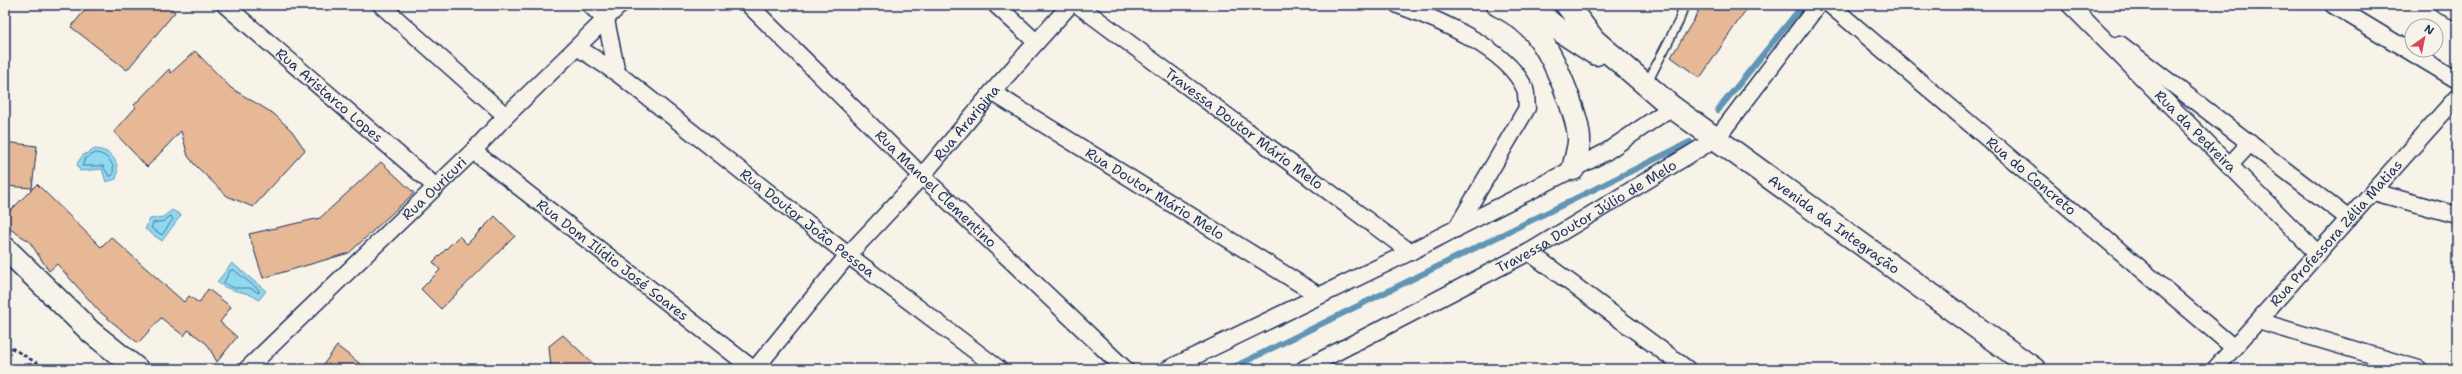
<svg xmlns="http://www.w3.org/2000/svg" width="2462" height="374" font-family="'Shantell Sans',sans-serif">
	<rect width="100%" height="100%" fill="#f7f3e8"/>
	<filter id="ink" filterUnits="userSpaceOnUse"><feTurbulence type="fractalNoise" baseFrequency=".025" numOctaves="2"/><feDisplacementMap in="SourceGraphic" scale="8" xChannelSelector="R" yChannelSelector="G"/><feConvolveMatrix kernelMatrix="1 2 1 2 8 2 1 2 1" color-interpolation-filters="sRGB"/></filter>
	<g filter="url(#ink)">
		<g fill="#8fd9f0" stroke="#6195b6">
			<path d="M95,149C112,150 121,163 116,179L106,182L102,169L80,171L77,164L82,156Z"/>
			<path d="M172,210L181,215L162,241L145,229L150,219L163,217Z"/>
			<path d="M232,263L266,291L259,300C245,289 232,294 217,282Z"/>
		</g>
		<g fill="none" stroke-linecap="round" stroke-linejoin="round">
			<g stroke="#497398" stroke-width="1">
				<path d="M96,153C107,154 117,165 112,176H109L103,166H82L85,159Z"/>
				<path d="M171,216L173,219L162,235L151,228L153,223L164,221Z"/>
				<path d="M231,270H234L259,290V293L250,288H234L224,283Z"/>
			</g>
			<g stroke="#6195b6" stroke-width="6">
				<path d="M1718,110L1803,5"/>
				<path d="M1230,369L1690,142"/>
			</g>
		</g>
		<g fill="#e6b896" stroke="#1b2f5e">
			<path d="M89,5H167L175,12L127,70L71,27Z"/>
			<path d="M1696,5H1749L1700,78L1671,57L1698,13Z"/>
			<path d="M195,51L231,88L274,114L292,131L305,150L253,207L227,196L195,165L188,156L181,131L147,167L114,132L136,107L134,105L169,69L171,73Z"/>
			<path d="M5,142L37,146L32,188L5,186Z"/>
			<path d="M381,162L414,193L349,253L263,278L249,234L320,218Z"/>
			<path d="M37,184L101,247L111,237L184,302L189,296L199,303L208,289L231,307L220,322L237,337L217,362L207,344L188,330L184,336L161,318L138,343L100,312L57,264L49,271L29,241L5,226V216Z"/>
			<path d="M495,216L515,236L441,309L421,289L440,270L433,262L459,236L467,244Z"/>
			<path d="M563,335L599,369H551L549,346Z"/>
			<path d="M337,346L367,369H320Z"/>
		</g>
		<g fill="none" stroke-linecap="round" stroke-linejoin="round">
			<defs>
				<path id="lane" d="M1647,83L1679,21L1684,5"/>
				<g id="street">
					<path id="s1" d="M225,5L435,186"/>
					<path d="M381,5L506,116"/>
					<path d="M590,5L606,20L617,73"/>
					<path id="s2" d="M749,5L922,176L1125,369"/>
					<path d="M996,5L1036,42"/>
					<path id="s3" d="M1078,5L1410,252"/>
					<path d="M1398,5C1437,19 1508,49 1525,89C1527,94 1526,102 1527,108L1456,229"/>
					<path id="s4" d="M1830,5L2233,347"/>
					<path id="s5" d="M2070,5L2318,254"/>
					<path d="M2333,5L2457,80"/>
					<path d="M2442,5L2457,12"/>
					<path d="M2120,44L2349,219"/>
					<path id="s6" d="M577,47L617,73L848,255L999,369"/>
					<path id="s7" d="M992,92L1318,295"/>
					<path id="s8" d="M473,151L753,369"/>
					<path d="M2229,166L2250,143"/>
					<path d="M2374,192L2457,215"/>
					<path d="M1529,252L1687,369"/>
					<path d="M2258,321L2419,369"/>
					<path id="s9" d="M247,369L473,151L506,116L620,5"/>
					<path id="s10" d="M755,369L848,255L922,176L992,92L1070,5"/>
					<path d="M1168,369L1410,252L1573,169L1606,152L1672,107"/>
					<path id="s11" d="M1304,369L1529,252L1717,138L1818,5"/>
					<path id="s12" d="M2215,369L2457,97"/>
				</g>
				<g id="secondary">
					<path d="M1533,5C1549,26 1574,40 1596,54"/>
					<path id="s13" d="M1567,5L1594,40L1672,107L2034,369"/>
				</g>
				<path id="primary" d="M1498,5C1515,13 1532,26 1542,42C1555,61 1580,119 1579,142C1578,151 1575,161 1573,169"/>
				<path id="highway" d="M5,248L91,332L137,369"/>
			</defs>
			<use href="#lane" stroke="#1b2f5e" stroke-width="11"/>
			<use href="#street" stroke="#1b2f5e" stroke-width="19"/>
			<use href="#secondary" stroke="#1b2f5e" stroke-width="25"/>
			<use href="#primary" stroke="#1b2f5e" stroke-width="25"/>
			<use href="#highway" stroke="#1b2f5e" stroke-width="25"/>
			<path stroke="#1b2f5e" stroke-width="2.5" stroke-dasharray="4 3" stroke-linecap="butt" d="M5,344L47,369"/>
			<use href="#lane" stroke="#f7f3e8" stroke-width="8"/>
			<use href="#street" stroke="#f7f3e8" stroke-width="16"/>
			<use href="#secondary" stroke="#f7f3e8" stroke-width="22"/>
			<use href="#primary" stroke="#f7f3e8" stroke-width="22"/>
			<use href="#highway" stroke="#f7f3e8" stroke-width="22"/>
		</g>
	</g>
	<g text-anchor="middle" stroke-width="3" stroke-linejoin="round" paint-order="stroke">
		<g font-size="14" fill="#1b2f5e" stroke="#f7f3e8">
			<text dy="5" stroke="none"><textPath href="#s1" startOffset="138">Rua Aristarco Lopes</textPath></text>
			<text dy="5" stroke="none"><textPath href="#s10" startOffset="325">Rua Araripina</textPath></text>
			<text dy="5" stroke="none"><textPath href="#s3" startOffset="207">Travessa Doutor Mário Melo</textPath></text>
			<text dy="5" stroke="none"><textPath href="#s5" startOffset="178">Rua da Pedreira</textPath></text>
			<text dy="5" stroke="none"><textPath href="#s4" startOffset="264">Rua do Concreto</textPath></text>
			<text dy="5" stroke="none"><textPath href="#s9" startOffset="260">Rua Ouricuri</textPath></text>
			<text dy="5" stroke="none"><textPath href="#s2" startOffset="262">Rua Manoel Clementino</textPath></text>
			<text dy="5" stroke="none"><textPath href="#s7" startOffset="192">Rua Doutor Mário Melo</textPath></text>
			<text dy="5" stroke="none"><textPath href="#s11" startOffset="321">Travessa Doutor Júlio de Melo</textPath></text>
			<text dy="5" stroke="none"><textPath href="#s6" startOffset="290">Rua Doutor João Pessoa</textPath></text>
			<text dy="5" stroke="none"><textPath href="#s13" startOffset="347">Avenida da Integração</textPath></text>
			<text dy="5" stroke="none"><textPath href="#s12" startOffset="182">Rua Professora Zélia Matias</textPath></text>
			<text dy="5" stroke="none"><textPath href="#s8" startOffset="177">Rua Dom Ilídio José Soares</textPath></text>
		</g>
	</g>
	<rect width="2462" height="374" fill="none" stroke="#f7f3e8" stroke-width="20"/>
	<rect x="10" y="10" width="2442" height="354" fill="none" stroke="#1b2f5e" stroke-width="1.5" filter="url(#ink)"/>
	<g transform="translate(2424 38) rotate(33)"><circle r="19" fill="#f7f3e8" stroke="#9fa5b1"/>
	<path d="M0-3L7 15L0 10L-7 15Z" fill="#d1495b"/>
	<text y="-6" font-size="11" font-weight="bold" text-anchor="middle" fill="#1b2f5e">N</text>
	</g>
</svg>
